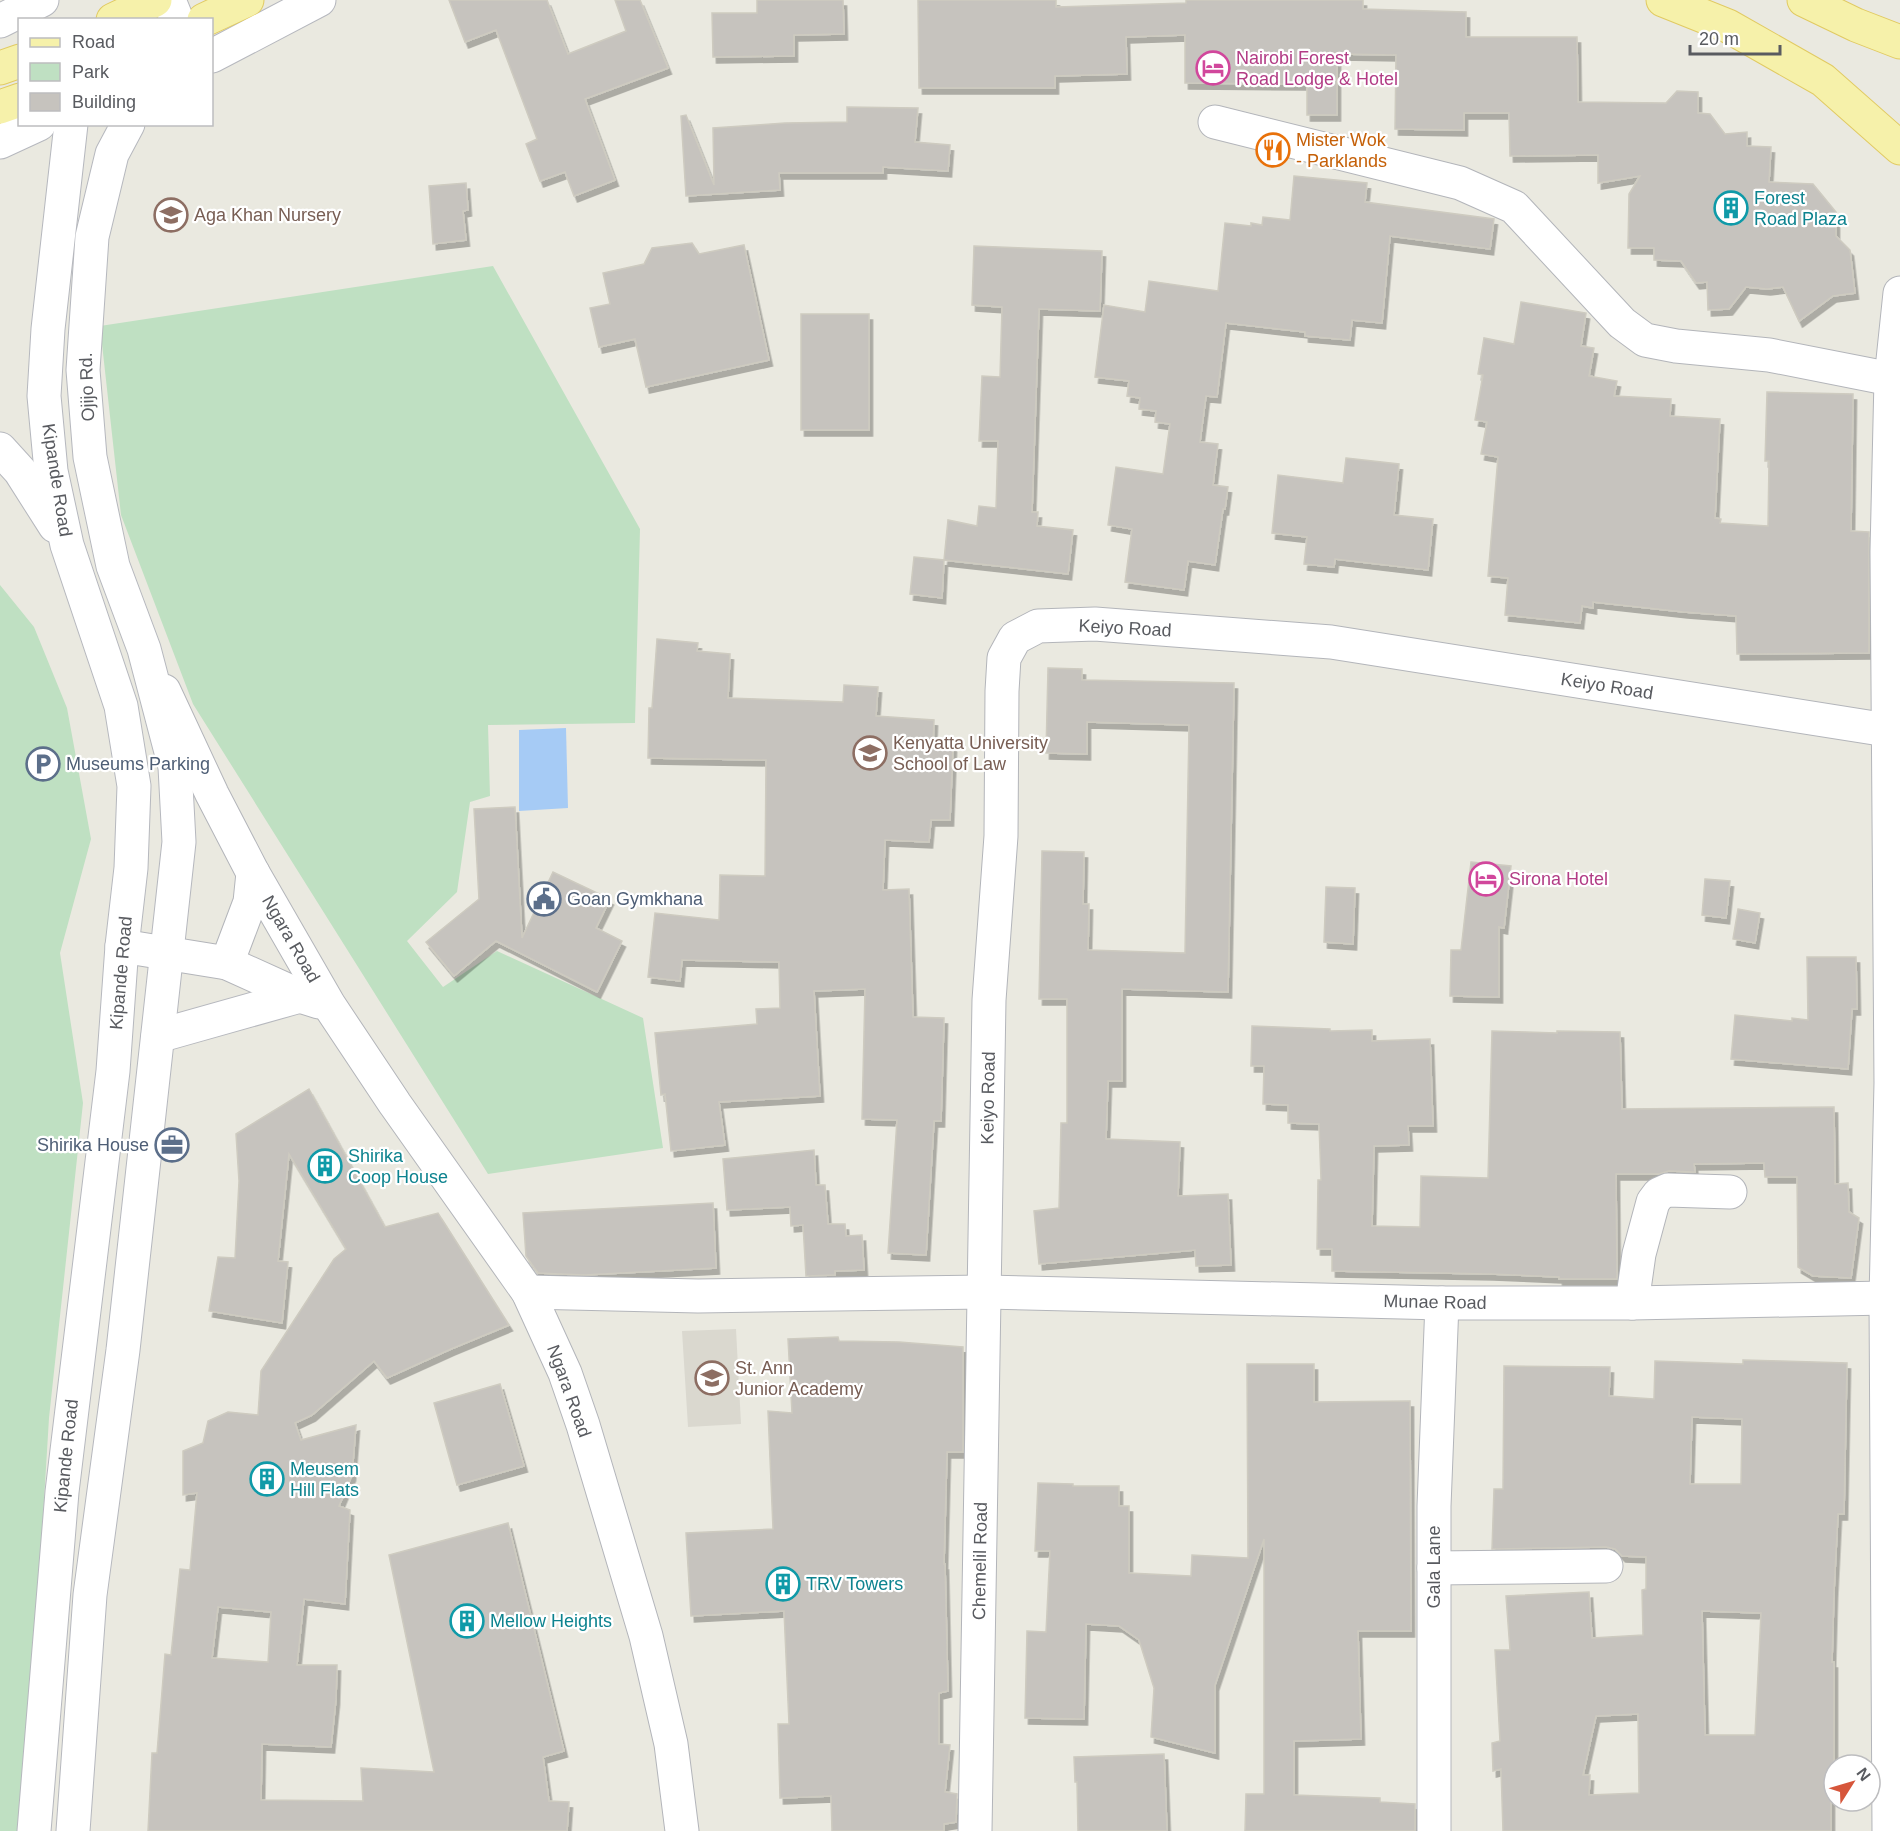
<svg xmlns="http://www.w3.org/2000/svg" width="1900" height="1831" font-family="Arial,sans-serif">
	<defs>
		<filter id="shadow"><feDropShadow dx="3.5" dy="6" stdDeviation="0" flood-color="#0004"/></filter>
	</defs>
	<rect width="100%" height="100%" fill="#eae9e0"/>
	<path fill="#dad8cf" d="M736,1329L741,1424L688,1427L682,1331Z"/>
	<g fill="#bfe0c2">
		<path d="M493,266L640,529L635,723L488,725L490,796L470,802L457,892L407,941L443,987L497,951L643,1018L663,1148L488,1174L193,704L121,515L100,326Z"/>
		<path d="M0,585L34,627L67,708L91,839L60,953L83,1103L49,1418L24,1831H0Z"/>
	</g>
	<path fill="#a6cbf5" d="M566,728L568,808L519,811V730Z"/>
	<g fill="#c6c3be" stroke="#cecbc0" stroke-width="1.5" fill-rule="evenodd" filter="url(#shadow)">
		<path d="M449,0H547L568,54L626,31L615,0H640L668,68L585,99L615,180L574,196L565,172L540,181L526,144L537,139L496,30L465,42Z"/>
		<path d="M757,0H843L844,34L794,35V56L713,57L712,13H757Z"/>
		<path d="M918,0H1056V7L1186,3V0H1363V9L1466,12V37H1577L1578,102L1666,103L1677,91L1698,92V113L1710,114L1725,134L1747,132V146L1771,147L1769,182L1813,184L1836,212V236L1850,250L1855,293L1833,296L1799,321L1783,287L1767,289L1746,287L1729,309L1708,310L1707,282L1696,283L1681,261L1654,260V248H1628L1629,194L1640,176L1598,183V155L1510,156L1509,113H1464V130L1395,129L1396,55L1337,54V115H1307V84L1185,83V35L1126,37L1127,74L1055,76V88H919Z"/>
		<path d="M847,107L918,108L915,142L950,145L948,171L883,167V173H779L780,190L686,196L681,116L686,115L714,185L713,128L785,123L847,122Z"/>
		<path d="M1294,176L1367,183L1365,202L1494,219L1490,249L1390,236L1382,323L1352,320L1350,340L1305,336V332L1226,323L1217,397L1206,396L1200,442L1218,444L1213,485L1228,487L1225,509H1223L1215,565L1188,561L1184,590L1125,582L1132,529L1108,525L1116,467L1163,474L1170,424L1155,422L1156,411L1139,409L1140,398L1127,396L1129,381L1095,377L1104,305L1145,312L1149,281L1218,291L1225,223L1251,226V223L1262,225L1263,217L1290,220Z"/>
		<path d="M466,183L468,210L463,211L466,240L433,244L429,186Z"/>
		<path d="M692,243L699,254L744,245L769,360L646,387L635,339L599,347L590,308L610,304L603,273L644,264L652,248Z"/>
		<path d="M974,246L1102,251L1100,311L1039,309L1032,512H1038L1037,526L1073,530L1068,574L944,560L948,520L977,526L979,506L996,508L998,441H979L982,376L1000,377L1002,307L972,305Z"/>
		<path d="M1521,302L1586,313L1581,346L1594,348L1589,376L1617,381L1614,396L1671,399L1670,416L1720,419L1715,518L1721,519L1720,523L1768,526L1769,461H1765L1767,392L1853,394L1851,531L1869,532V653L1737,654L1736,616L1684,612L1593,602V608L1582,606L1580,623L1505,615L1508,578L1488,576L1498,457L1481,454L1487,422L1475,420L1483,375L1478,374L1484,338L1514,344Z"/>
		<rect x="801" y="314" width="68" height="116"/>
		<path d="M1346,458L1399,464L1394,515L1433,519L1428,570L1335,559L1334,567L1304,564L1307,537L1272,533L1278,475L1343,483Z"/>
		<path d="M914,557L944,560L942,598L910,594Z"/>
		<path d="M657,639L698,643L697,651L730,654L728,698L843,702L844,685L878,687L876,716L934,720L933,745L953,746L950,820H931L929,842L885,840L883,890L909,889L913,1017L944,1018L941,1121H934L926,1255L888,1253L897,1120L862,1119L865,989L814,991L820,1096L719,1102L725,1145L671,1151L665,1094L661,1095L655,1033L757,1024L756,1009L780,1008L779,962L682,960L680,981L648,977L655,913L719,920L720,875L765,876L766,760L648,758L649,708H652Z"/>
		<path d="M1048,668L1082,669V680L1234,683L1228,992L1122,989V1081H1108L1106,1139L1180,1142L1178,1196L1228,1194L1231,1265L1196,1266L1195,1250L1039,1264L1034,1211L1059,1208L1061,1123H1067V999H1039L1042,851L1084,852L1083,904H1089L1088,950L1185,953L1189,725L1087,722V754L1046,753Z"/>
		<path d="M515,807L522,938L553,872L610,899L596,928L622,941L597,992L496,941L454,976L426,942L479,899L474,809Z"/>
		<path d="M1471,862L1511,866L1504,928L1499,927V997L1450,996L1451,950H1461Z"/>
		<path d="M1705,879L1730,881L1726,918L1702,915Z"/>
		<path d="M1326,887L1355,888L1353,944L1324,942Z"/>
		<path d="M1738,909L1760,913L1755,943L1733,939Z"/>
		<path d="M1807,957H1856L1857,1009H1852L1848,1069L1731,1059L1735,1015L1792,1021V1018L1808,1020Z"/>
		<path d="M1252,1026L1330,1029V1031L1372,1030V1041L1430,1039L1433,1126H1408L1409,1145L1374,1146L1372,1226L1420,1227L1421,1176L1488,1178L1492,1031L1557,1033V1031L1620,1032L1622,1109L1834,1107L1835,1184L1848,1183L1849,1212L1859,1218L1851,1278L1813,1276L1798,1267L1797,1177H1765L1764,1163L1694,1164L1695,1172L1669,1171L1659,1174H1616L1617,1279H1559V1277L1490,1274L1332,1271V1249H1317L1318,1180H1321L1319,1124L1288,1123V1105L1263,1104L1264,1066H1251Z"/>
		<path d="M309,1089L385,1227L438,1213L509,1325L451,1349L387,1378L374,1361L312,1415L295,1423L301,1440L356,1425L352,1475L339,1506L350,1510L345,1604L304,1599L297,1665H337L336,1699L331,1747L262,1744L261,1800L363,1801L361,1768L434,1772L389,1555L508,1523L564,1751L543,1757L549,1801L569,1802L567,1831H148L152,1753H157L165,1654L171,1655L180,1569L190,1570L197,1493L183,1495V1451L203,1443L208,1421L228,1412L258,1415L261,1371L334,1259L346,1249L289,1154L278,1261L288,1262L282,1323L209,1311L218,1257L235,1258L239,1181L236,1134ZM218,1607L271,1612L268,1662L212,1658Z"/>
		<path d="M814,1150L816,1185H825L828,1224H845L846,1236L862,1235L864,1270L835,1271V1275L806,1276L803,1225L791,1226L790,1207L727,1210L723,1159Z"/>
		<path d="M713,1203L716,1268L584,1275L538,1273L526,1256L523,1213Z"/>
		<path d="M838,1337L839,1341L899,1342L963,1347V1452H947L944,1564H945L948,1691L939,1693V1744L950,1745L945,1792L957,1794L956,1822L944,1824V1831H832L831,1796L780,1798L778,1724H789L784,1611L691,1616L686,1533L773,1529L768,1411L792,1413L788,1339Z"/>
		<path d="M1743,1360L1847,1363L1844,1514H1838L1834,1592L1832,1662H1834V1783H1831V1831H1503L1501,1769L1493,1771L1492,1743L1500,1741L1495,1650H1510L1506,1596L1589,1592L1592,1638L1643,1635L1642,1590L1646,1589V1557L1622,1556L1615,1549L1606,1547L1492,1549L1494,1489H1503L1504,1366L1610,1367L1609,1396L1654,1399L1655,1361L1743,1364ZM1692,1417L1742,1419L1741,1484H1690ZM1702,1611L1761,1613L1755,1735H1705ZM1638,1714L1639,1793L1589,1795L1590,1775H1583L1596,1716Z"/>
		<path d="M1247,1364H1314V1402L1410,1401L1411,1631H1358L1361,1739L1294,1741V1795L1380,1798V1802L1415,1804V1831H1245L1246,1794H1264V1539L1215,1685V1753L1151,1737L1154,1688L1139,1640L1119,1626L1086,1624L1084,1719L1025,1718L1027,1631L1046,1632L1050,1551H1035L1038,1483L1073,1484V1486H1119V1506H1129V1573L1191,1576L1192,1555L1248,1558Z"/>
		<path d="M500,1384L524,1466L457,1485L434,1403Z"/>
		<path d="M1164,1754L1167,1831H1078L1077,1782H1075L1074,1757Z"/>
	</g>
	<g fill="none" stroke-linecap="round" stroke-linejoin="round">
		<defs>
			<g id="street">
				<path d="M1215,122L1460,183L1514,207L1622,323L1645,340L1676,346L1769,355L1891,379"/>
				<path d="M164,691L212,794L253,873L329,1005L395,1104L528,1292L565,1373L583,1425L646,1636L671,1744L682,1831"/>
				<path d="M122,946L227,963L300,996L319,1002"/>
				<path d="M227,963L250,902L253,873"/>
				<path d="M528,1292L698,1296L985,1292L1442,1303H1632L1886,1298"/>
				<path d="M1632,1303L1639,1254L1653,1202L1659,1194L1668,1190L1730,1192"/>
				<path d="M1434,1568L1606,1566"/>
				<path d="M975,1831L989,1000L1001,836L1002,691L1004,658L1015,638L1038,626L1095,624L1331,642L1887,730"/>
				<path d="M1434,1831V1506L1442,1303"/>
				<path d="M1889,1831L1886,1298L1891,1083L1887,552L1891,379L1900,293"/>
			</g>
			<g id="secondary">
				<path d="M169,0L177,20"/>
				<path d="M0,21L42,0"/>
				<path d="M212,56L319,0"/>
				<path d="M0,142L39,124"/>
				<path d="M0,449L20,471L55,526"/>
				<path d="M158,1036L300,996"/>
				<path d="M34,1831L62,1492L113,1071L122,946L131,868L134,786L121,706L67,545L51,471L44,396L48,329L71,124"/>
				<path d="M73,1831L90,1595L123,1350L179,842L175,767L144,649L113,566L90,457L83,370L92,237L112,154L128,124"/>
			</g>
			<g id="primary">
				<path d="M1663,0L1728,26L1823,80L1900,148"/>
				<path d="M1804,0L1856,25L1900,42"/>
				<path d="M113,20L155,0"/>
				<path d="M204,20L247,0"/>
				<path d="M0,68L20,61"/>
				<path d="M0,107L20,100"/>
			</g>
		</defs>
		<use href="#street" stroke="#b3b5ba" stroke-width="35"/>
		<use href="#secondary" stroke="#b6b8be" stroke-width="35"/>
		<use href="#primary" stroke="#e1ca62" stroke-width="35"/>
		<use href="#street" stroke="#fff" stroke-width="33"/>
		<use href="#secondary" stroke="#fff" stroke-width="33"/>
		<use href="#primary" stroke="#f6f1aa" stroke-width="33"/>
	</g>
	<defs>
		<symbol id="hotel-ring" viewBox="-11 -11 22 22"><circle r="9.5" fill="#fff" stroke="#d1479c" stroke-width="1.5"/><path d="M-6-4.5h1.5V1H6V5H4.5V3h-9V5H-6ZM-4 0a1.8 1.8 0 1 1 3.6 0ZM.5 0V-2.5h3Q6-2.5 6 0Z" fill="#d1479c"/></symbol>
		<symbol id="restaurant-ring" viewBox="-11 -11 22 22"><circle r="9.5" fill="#fff" stroke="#e8710a" stroke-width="1.5"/><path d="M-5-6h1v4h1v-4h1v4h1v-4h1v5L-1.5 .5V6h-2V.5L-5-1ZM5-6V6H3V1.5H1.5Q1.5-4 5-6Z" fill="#e8710a"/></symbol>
		<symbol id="building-ring" viewBox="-11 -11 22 22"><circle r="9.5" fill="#fff" stroke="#0f9aa8" stroke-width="1.5"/><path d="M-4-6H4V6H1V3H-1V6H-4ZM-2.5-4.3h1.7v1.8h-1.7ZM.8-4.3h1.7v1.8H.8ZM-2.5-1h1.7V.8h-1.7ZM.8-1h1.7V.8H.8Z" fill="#0f9aa8"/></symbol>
		<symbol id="school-ring" viewBox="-11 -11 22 22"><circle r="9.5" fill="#fff" stroke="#8d6e63" stroke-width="1.5"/><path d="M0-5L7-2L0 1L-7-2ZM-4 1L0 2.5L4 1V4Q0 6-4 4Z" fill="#8d6e63"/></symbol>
		<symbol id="parking-ring" viewBox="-11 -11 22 22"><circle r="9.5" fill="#fff" stroke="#5c6f8a" stroke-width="1.5"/><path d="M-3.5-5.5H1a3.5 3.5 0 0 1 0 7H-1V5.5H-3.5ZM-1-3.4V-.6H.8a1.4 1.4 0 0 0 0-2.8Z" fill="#5c6f8a"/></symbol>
		<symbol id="civic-ring" viewBox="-11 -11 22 22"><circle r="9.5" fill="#fff" stroke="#5c6f8a" stroke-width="1.5"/><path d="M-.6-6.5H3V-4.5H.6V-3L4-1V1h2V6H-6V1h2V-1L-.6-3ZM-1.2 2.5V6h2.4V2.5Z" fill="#5c6f8a"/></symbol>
		<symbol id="office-ring" viewBox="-11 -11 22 22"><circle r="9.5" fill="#fff" stroke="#5c6f8a" stroke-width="1.5"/><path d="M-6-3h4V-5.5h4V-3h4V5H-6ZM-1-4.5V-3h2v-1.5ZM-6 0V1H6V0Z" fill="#5c6f8a"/></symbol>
	</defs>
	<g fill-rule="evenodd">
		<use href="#hotel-ring" x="1194" y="49" width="38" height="38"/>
		<use href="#restaurant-ring" x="1254" y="131" width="38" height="38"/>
		<use href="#building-ring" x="1712" y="189" width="38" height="38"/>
		<use href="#school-ring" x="152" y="196" width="38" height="38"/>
		<use href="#school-ring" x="851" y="734" width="38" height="38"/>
		<use href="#parking-ring" x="24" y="745" width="38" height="38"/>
		<use href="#hotel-ring" x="1467" y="860" width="38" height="38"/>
		<use href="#civic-ring" x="525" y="880" width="38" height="38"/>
		<use href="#office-ring" x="153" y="1126" width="38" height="38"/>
		<use href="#building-ring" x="306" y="1147" width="38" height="38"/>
		<use href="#school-ring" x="693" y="1359" width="38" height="38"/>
		<use href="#building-ring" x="248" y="1460" width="38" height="38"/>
		<use href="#building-ring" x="764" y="1565" width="38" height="38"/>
		<use href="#building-ring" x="448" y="1602" width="38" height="38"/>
	</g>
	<g text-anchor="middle" stroke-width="4.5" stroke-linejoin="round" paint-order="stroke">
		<g font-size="18" fill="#b23c85" stroke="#fff" text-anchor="start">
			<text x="1236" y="64">Nairobi Forest<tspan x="1236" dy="21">Road Lodge &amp; Hotel</tspan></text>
			<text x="1509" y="885">Sirona Hotel</text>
		</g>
		<g font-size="18" fill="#c56008" stroke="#fff" text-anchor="start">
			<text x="1296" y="146">Mister Wok<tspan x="1296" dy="21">- Parklands</tspan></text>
		</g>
		<g font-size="18" fill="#0d838f" stroke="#fff" text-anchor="start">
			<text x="1754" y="204">Forest<tspan x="1754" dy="21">Road Plaza</tspan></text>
			<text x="348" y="1162">Shirika<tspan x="348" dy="21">Coop House</tspan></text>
			<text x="290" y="1475">Meusem<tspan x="290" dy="21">Hill Flats</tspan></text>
			<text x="806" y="1590">TRV Towers</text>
			<text x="490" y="1627">Mellow Heights</text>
		</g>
		<g font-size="18" fill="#785e54" stroke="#fff" text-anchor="start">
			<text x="194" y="221">Aga Khan Nursery</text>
			<text x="893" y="749">Kenyatta University<tspan x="893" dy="21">School of Law</tspan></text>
			<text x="735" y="1374">St. Ann<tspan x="735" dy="21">Junior Academy</tspan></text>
		</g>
		<g font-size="18" fill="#595b60" stroke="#fff">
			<text transform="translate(87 387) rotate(-92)" y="6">Ojijo Rd.</text>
			<text transform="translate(57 480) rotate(81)" y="6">Kipande Road</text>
			<text transform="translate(1125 628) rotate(3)" y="6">Keiyo Road</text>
			<text transform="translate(1607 686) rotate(9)" y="6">Keiyo Road</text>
			<text transform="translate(291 939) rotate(60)" y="6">Ngara Road</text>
			<text transform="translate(121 973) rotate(-85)" y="6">Kipande Road</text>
			<text transform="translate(988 1098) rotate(-89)" y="6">Keiyo Road</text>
			<text transform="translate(1435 1302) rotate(1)" y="6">Munae Road</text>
			<text transform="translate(569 1391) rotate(70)" y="6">Ngara Road</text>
			<text transform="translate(66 1456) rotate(-84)" y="6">Kipande Road</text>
			<text transform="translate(980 1561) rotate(-89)" y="6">Chemelil Road</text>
			<text transform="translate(1434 1567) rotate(-90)" y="6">Gala Lane</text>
		</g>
		<g font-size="18" fill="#4e5e75" stroke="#fff" text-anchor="start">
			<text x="66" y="770">Museums Parking</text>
			<text x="567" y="905">Goan Gymkhana</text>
			<text x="149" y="1151" text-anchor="end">Shirika House</text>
		</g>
	</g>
	<rect x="18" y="18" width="195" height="108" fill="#ffffff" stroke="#bdbdbf" stroke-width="1.5"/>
	<rect x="30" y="38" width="30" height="9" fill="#f6f1aa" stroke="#bdbdbf" stroke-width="1.5"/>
	<text x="72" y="48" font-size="18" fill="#595b60">Road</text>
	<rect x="30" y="63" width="30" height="18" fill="#bfe0c2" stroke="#bdbdbf" stroke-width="1.5"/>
	<text x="72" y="78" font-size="18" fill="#595b60">Park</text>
	<rect x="30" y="93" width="30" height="18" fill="#c6c3be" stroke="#bdbdbf" stroke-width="1.5"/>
	<text x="72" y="108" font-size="18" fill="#595b60">Building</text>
	<g transform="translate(1852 1783) rotate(53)"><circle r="28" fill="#ffffff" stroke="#bdbdbf" stroke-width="1.5"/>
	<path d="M0-4.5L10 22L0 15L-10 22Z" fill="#d6563b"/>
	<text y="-9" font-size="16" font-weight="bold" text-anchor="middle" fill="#595b60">N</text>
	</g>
	<path d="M1690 45v9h90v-9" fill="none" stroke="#595b60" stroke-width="3"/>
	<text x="1699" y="45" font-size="18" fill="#595b60" stroke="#ffffff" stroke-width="4.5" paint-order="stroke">20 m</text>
</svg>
